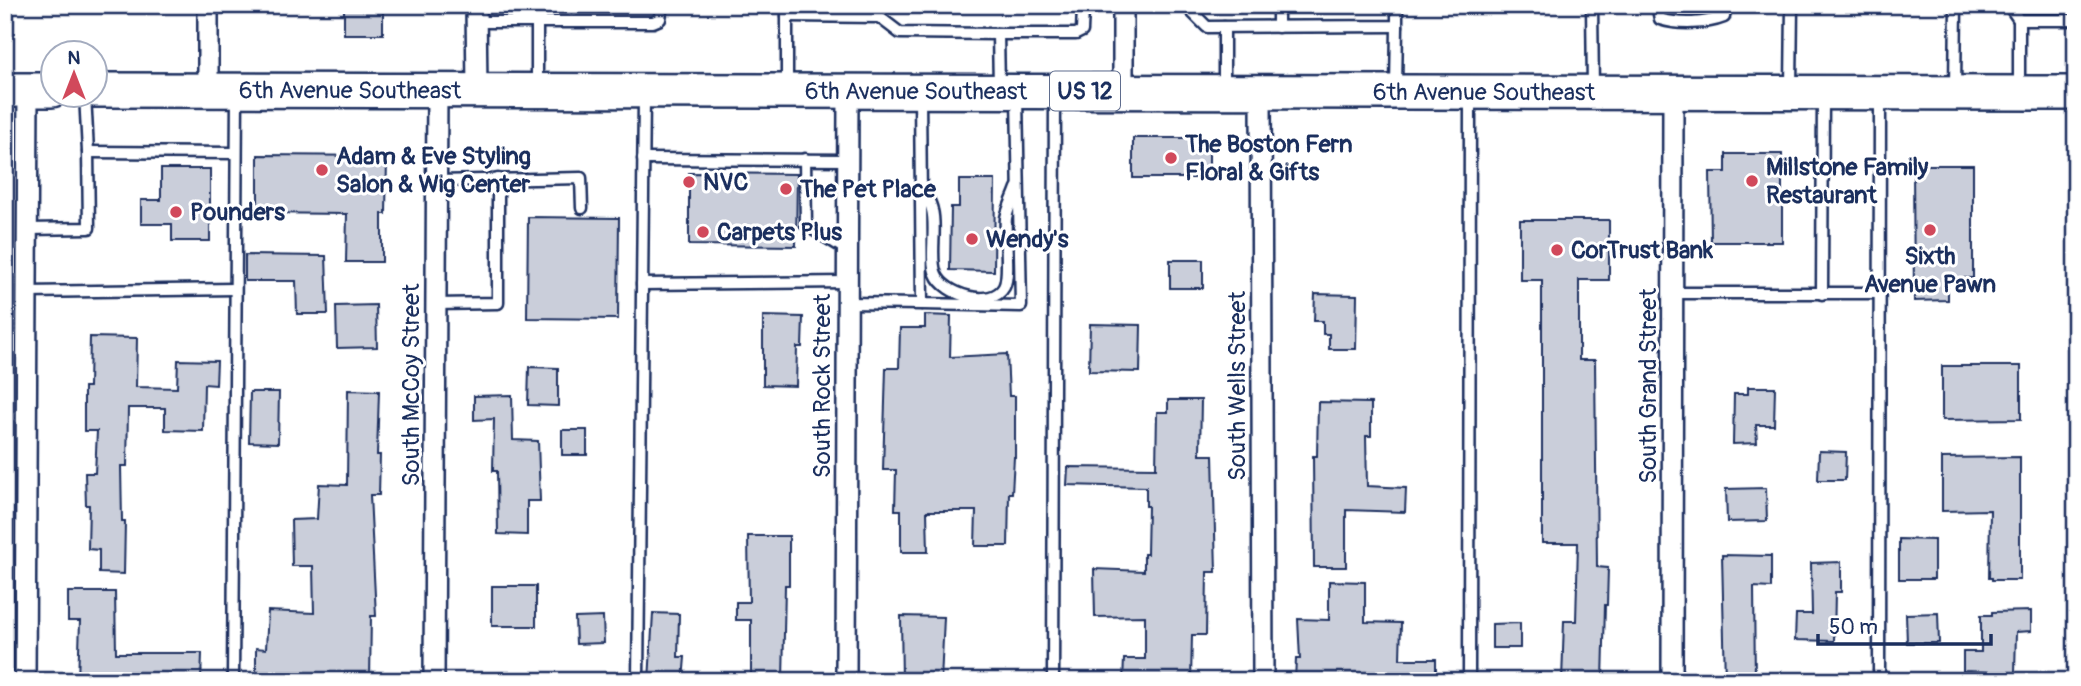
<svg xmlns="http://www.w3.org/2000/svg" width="2081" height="686" font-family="Pangolin,sans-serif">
	<rect width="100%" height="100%" fill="#fff"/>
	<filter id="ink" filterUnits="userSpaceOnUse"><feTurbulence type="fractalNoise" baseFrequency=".0143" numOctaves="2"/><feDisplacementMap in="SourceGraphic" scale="14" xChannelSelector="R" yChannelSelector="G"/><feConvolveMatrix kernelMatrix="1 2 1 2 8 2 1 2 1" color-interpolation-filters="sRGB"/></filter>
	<g filter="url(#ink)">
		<g fill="#caceda" stroke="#1b2f5e" stroke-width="2">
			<rect x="344" y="5" width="39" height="29"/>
			<rect x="1133" y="138" width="76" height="40"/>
			<path d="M1726,154H1782V242H1711L1710,172H1726Z"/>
			<path d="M258,155L387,156L386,214H382V262H346L347,214L258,213Z"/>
			<path d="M1913,165H1973V278H1948V300L1914,301Z"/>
			<path d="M161,169H210V241H172V224H141V200H161Z"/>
			<path d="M689,173L797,174L796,246L689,245Z"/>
			<path d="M959,180H995L994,271L950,270L951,207H959Z"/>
			<path d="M528,217L619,218L618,319L527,318Z"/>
			<path d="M1520,220H1609V280H1579V360H1595L1597,567L1608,568L1607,605H1605L1603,681H1562L1564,621H1576L1578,543H1542V280H1520Z"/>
			<path d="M245,255L326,256L328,314H297L296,281H245Z"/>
			<rect x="1170" y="260" width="33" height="28"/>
			<path d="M1315,294L1357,295L1356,349H1329V334H1323V321H1314Z"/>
			<path d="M376,305L377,347L337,348L336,306Z"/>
			<path d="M925,315L951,316L950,357L1007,354L1009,396H1015V457H1014L1012,493H1009L1008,546H975L976,511H927L928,552H901V510H895L896,470H883L886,368H899L900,328H925Z"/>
			<path d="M763,316L803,317L802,347H797L796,386L763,385Z"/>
			<path d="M1090,324L1141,325L1140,372L1089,371Z"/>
			<path d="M90,337L137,338L136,387L177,388L178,360L217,361L216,385L204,384L203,431L165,430V408H128L127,466H121L122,521H125L124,574L99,573V550L88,549L89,505H86L85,473H95L97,431H84V387H89Z"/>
			<path d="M1942,366H2021V419L1942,420Z"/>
			<path d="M529,367L558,368V406L528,405Z"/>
			<path d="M1748,387H1775L1774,425H1756L1757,443L1733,444L1734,394H1748Z"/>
			<path d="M348,390L379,391L377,455H380L379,495H370L376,616H371L370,679L256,676V648L266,649L268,611L314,613L313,566H292L291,520L317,519L319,484L347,485Z"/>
			<path d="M250,392H279L278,443L249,442Z"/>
			<path d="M512,395L513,440L538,441L540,501H527V535L498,534L497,471H493L494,419L474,420V396Z"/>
			<path d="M1168,400H1201L1200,455H1213L1216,572H1207L1206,635H1192L1191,681H1123L1124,659H1145V616L1095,617L1094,569L1144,571V554H1147L1148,506H1146V487L1067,485L1068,467L1156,468L1157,412H1168Z"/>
			<path d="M1318,402L1371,403V436H1366L1367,486L1406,488L1405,512L1346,510V567H1314L1313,456H1317Z"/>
			<rect x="562" y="430" width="25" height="25"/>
			<path d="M1819,451L1846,452L1845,480H1818Z"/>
			<path d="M2020,457V580H1992V578H1989L1990,510L1942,511V458Z"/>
			<path d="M1766,488L1767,521L1727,522L1726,489Z"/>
			<path d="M748,536H789V585H785L783,681H751V620H736V602H749Z"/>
			<path d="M1899,539L1934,540V579H1899Z"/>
			<path d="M1722,555L1771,556V588L1754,587L1755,681H1725Z"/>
			<path d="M1841,562V592H1835L1834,641L1795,640L1796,614H1812L1811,563Z"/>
			<path d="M1329,581L1365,582V622L1401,623L1400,659H1436V681H1295L1296,659H1300L1298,619L1329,620Z"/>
			<rect x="492" y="586" width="44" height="40"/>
			<path d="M68,592H115L116,653H202L201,681H156V676H117V681H78L80,621H68Z"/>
			<path d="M2031,611V631L2016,632L2015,673L1963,671V652H1981V615H1992V612Z"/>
			<path d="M653,613L679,614L678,657H685L683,681H649Z"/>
			<path d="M1938,613L1939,643H1907L1906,614Z"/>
			<path d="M901,616L944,617L941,681H902Z"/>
			<path d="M603,617L604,643L576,644L575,618Z"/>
			<path d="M1520,623V648H1492V624Z"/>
		</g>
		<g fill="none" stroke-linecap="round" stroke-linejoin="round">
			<defs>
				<g id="service">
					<path d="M787,5V86"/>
					<path d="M1185,5L1207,27L1397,26V5"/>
					<path d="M1278,5V27"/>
					<path d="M1592,5L1593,89"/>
					<path d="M1657,5L1660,19C1679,25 1706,24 1724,17L1726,5"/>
					<path d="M2011,5L2012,10L2019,20"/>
					<path d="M787,16L879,17L900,33L998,34L999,87"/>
					<path d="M476,22H537V8"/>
					<path d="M1224,27V86"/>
					<path d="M998,34H1076L1082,31L1083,9L1085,5"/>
					<path d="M537,86V22H653L660,19L662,5"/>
					<path d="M1396,88L1397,26"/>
					<path d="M1791,88L1792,5"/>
					<path d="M1955,88L1956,5"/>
					<path d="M2019,89V20H2076"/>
					<path d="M920,95L922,304L1021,306L1017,97"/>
					<path d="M88,152L236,153"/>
					<path d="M643,159L848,160"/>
					<path d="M805,159L806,225L847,250"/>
					<path d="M437,181L581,178L582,208"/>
					<path d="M924,191C927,197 931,204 932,210C937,228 929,259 936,274C944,295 992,309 1004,287C1011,274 1004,235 1006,218C1008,208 1014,197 1017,188"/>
					<path d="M28,229L89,228L88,152L85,94"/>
					<path d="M642,284L847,282"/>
					<path d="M27,292L235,289"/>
					<path d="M1673,293H1879"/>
					<path d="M1822,294L1823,96"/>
					<path d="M847,303L922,304"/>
					<path d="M436,304L498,303V179"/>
					<path d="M233,681L237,94"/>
					<path d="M638,681L644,97"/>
					<path d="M1053,681L1055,95"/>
					<path d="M1469,681L1470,99"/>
					<path d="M1879,681L1880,96"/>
				</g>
				<g id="minor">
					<path d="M476,5L477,90"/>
					<path d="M1123,5V92"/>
					<path d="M208,90V5"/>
					<path d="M1261,92L1263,681"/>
					<path d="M25,681L28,90"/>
					<path d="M434,681L437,90"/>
					<path d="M846,681L848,91"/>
					<path d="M1672,681L1673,91"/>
				</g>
				<g id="trunk">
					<path d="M5,90H52"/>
					<path id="s1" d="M94,90L2076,93"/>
				</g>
			</defs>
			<use href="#service" stroke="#1b2f5e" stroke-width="15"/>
			<use href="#minor" stroke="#1b2f5e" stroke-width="24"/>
			<use href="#trunk" stroke="#1b2f5e" stroke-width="38"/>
			<use href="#service" stroke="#fff" stroke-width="10"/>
			<use href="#minor" stroke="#fff" stroke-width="19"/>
			<use href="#trunk" stroke="#fff" stroke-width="33"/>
		</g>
	</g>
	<g fill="#d1495b" stroke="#fff" stroke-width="2.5">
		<circle cx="1171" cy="158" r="7"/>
		<circle cx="322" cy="170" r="7"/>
		<circle cx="1752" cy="181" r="7"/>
		<circle cx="689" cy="182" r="7"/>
		<circle cx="786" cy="189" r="7"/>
		<circle cx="176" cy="212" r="7"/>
		<circle cx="1930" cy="230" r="7"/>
		<circle cx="703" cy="232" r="7"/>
		<circle cx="972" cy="239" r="7"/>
		<circle cx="1557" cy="250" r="7"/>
	</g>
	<g text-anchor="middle" stroke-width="6" stroke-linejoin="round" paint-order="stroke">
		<rect fill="#fff" stroke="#5f6d8e" stroke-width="2" x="1050" y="71.5" width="70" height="39" rx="5"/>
		<g font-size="23" font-weight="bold" fill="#1b2f5e">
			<text x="1085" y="99">US 12</text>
		</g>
		<g font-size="24" fill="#1b2f5e" stroke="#fff">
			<text dy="8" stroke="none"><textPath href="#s1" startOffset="256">6th Avenue Southeast</textPath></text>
			<text dy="8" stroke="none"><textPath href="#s1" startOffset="822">6th Avenue Southeast</textPath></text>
			<text dy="8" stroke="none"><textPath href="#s1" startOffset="1390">6th Avenue Southeast</textPath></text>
			<text transform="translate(411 385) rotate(-90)" y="8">South McCoy Street</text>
			<text transform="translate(822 386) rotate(-90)" y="8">South Rock Street</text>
			<text transform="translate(1237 386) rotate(-90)" y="8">South Wells Street</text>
			<text transform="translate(1648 386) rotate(-90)" y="8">South Grand Street</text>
		</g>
		<g font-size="24" font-weight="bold" fill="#1b2f5e" stroke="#fff" text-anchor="start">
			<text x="1185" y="152">The Boston Fern<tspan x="1185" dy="28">Floral &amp; Gifts</tspan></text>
			<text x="336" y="164">Adam &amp; Eve Styling<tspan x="336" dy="28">Salon &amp; Wig Center</tspan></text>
			<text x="1766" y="175">Millstone Family<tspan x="1766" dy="28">Restaurant</tspan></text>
			<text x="703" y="190">NVC</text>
			<text x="800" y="197">The Pet Place</text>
			<text x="190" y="220">Pounders</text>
			<text x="717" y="240">Carpets Plus</text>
			<text x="986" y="247">Wendy's</text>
			<text x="1571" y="258">CorTrust Bank</text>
			<text x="1930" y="264" text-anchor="middle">Sixth<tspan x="1930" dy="28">Avenue Pawn</tspan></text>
		</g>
	</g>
	<rect width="2081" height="686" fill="none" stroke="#fff" stroke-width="28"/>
	<rect x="14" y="14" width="2053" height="658" fill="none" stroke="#1b2f5e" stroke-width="2.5" filter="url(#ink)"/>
	<g transform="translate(74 74)"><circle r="33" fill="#ffffff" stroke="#a4acbf" stroke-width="2"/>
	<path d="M0-5L12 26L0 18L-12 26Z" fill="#d1495b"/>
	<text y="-10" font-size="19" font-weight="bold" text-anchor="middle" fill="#1b2f5e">N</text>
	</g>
	<path d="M1818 634v10h173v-10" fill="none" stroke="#1b2f5e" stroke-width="3.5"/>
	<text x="1829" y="634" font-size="21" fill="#1b2f5e" stroke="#ffffff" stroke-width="5" paint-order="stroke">50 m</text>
</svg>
